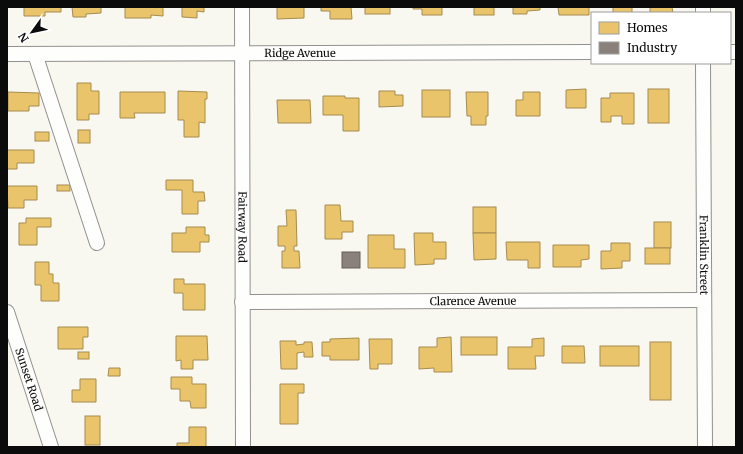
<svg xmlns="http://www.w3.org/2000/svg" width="743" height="454" font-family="Merriweather,serif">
	<rect width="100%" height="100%" fill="#f8f7f0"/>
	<g fill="#e9c46a" stroke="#a68c4e">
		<path d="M24,7H61V12H45V16H24Z"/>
		<path d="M72,7H101V13L86,14V17H73Z"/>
		<path d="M125,7H163V16L151,15V18H125Z"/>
		<path d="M182,7H204V12L197,11V18L182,17Z"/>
		<path d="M277,7H304V18L277,19Z"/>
		<path d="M321,7H351L352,19H330V11H321Z"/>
		<rect x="365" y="7" width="25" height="7"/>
		<path d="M413,7H442V15H422V9H413Z"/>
		<rect x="474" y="7" width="20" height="8"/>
		<path d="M513,7H540V10L527,11V14H513Z"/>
		<path d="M558,7H589V15H559Z"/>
		<rect x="613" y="7" width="19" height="6"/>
		<path d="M650,7H672L673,13H650Z"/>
		<path d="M77,83H91V91H99V114H89V120H77Z"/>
		<path d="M586,89V108H566V90Z"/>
		<rect x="648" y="89" width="21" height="34"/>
		<rect x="422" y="90" width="28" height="27"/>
		<path d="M178,91L207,92V99H205V123L199,122V137H184V120H178Z"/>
		<path d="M379,91H395V95H403V106L379,107Z"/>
		<path d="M8,92L39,93V106H29V111H8Z"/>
		<path d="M120,92H165V113H134L135,118H120Z"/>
		<path d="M466,92H488V116H486V125H471V116H467Z"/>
		<path d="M523,92H540V116H516V100H523Z"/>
		<path d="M610,93H634V124H622V116H611V122H601V98H610Z"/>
		<path d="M323,96H345V98H359V131H343V115H323Z"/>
		<path d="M277,100H310L311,123H278Z"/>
		<rect x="78" y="130" width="12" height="13"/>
		<rect x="35" y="132" width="14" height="9"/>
		<path d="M7,150H34V163H17V169H7Z"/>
		<path d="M166,180H193V192H204L205,201H198V214H182V190H166Z"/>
		<rect x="57" y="185" width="13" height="6"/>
		<path d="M7,186H37V200H24V208H8Z"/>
		<path d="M325,205H340L341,221H353V232H342V239H325Z"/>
		<rect x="473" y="207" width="23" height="26"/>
		<path d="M286,210H296L297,246H294V251H299L300,268H282V251H285V246H278V226H287Z"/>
		<path d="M26,218H51V227H37V245H19V223H26Z"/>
		<rect x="654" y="222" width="17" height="26"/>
		<path d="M186,227H205V235H209V242H200V252H172V233H186Z"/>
		<path d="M414,233H433V242H446V259H434V264L415,265Z"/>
		<path d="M473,233H496V259L474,260Z"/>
		<path d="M368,235H394V249H405V268H368Z"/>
		<path d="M506,242H540V268H528V260H507Z"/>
		<path d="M611,243H630V261H622V268L601,269V251H611Z"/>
		<path d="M553,245H589V259L581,260V267H553Z"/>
		<rect x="645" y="248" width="25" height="16"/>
		<path d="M35,262H49V274H53V283H59V301H41V285H35Z"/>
		<path d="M174,279H184V284H205V310H183V293H174Z"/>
		<path d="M58,327H88V337H83V349H58Z"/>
		<path d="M176,336H207L208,360H193V369H181V360L176,361Z"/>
		<path d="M451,337L452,372H434V368L419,369V347H437V338Z"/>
		<rect x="461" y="337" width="36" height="18"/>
		<path d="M359,338V360H330V356H322V342H330V339Z"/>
		<path d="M544,338V356H535L536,369H508V347H532V339Z"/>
		<path d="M369,339H392V364H378V369H370Z"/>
		<path d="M280,341H296V345L304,344V342H312L313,357H304V352L297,353V369H281Z"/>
		<rect x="650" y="342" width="21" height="58"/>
		<path d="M562,346H584L585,363H562Z"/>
		<rect x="600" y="346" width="39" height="20"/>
		<rect x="78" y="352" width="11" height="7"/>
		<path d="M109,368H120V376H108Z"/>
		<path d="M171,377H192V384H206V408H191L190,401H180V389H171Z"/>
		<path d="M80,379H96V402H72V390H80Z"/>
		<path d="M280,384H304V393H298V424H280Z"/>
		<rect x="85" y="416" width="15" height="29"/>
		<path d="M189,427H206V447H177V443H189Z"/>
	</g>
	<rect fill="#8a817c" stroke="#645e5a" x="342" y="252" width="18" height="16"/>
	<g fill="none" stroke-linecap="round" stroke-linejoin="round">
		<defs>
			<g id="minor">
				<path id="s1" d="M242,7L243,447"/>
				<path d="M703,7V13"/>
				<path d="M730,52H736"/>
				<path id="s2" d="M7,54L592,52"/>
				<path d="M35,54L97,243"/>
				<path id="s3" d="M703,63L705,447"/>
				<path id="s4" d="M242,302L704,300"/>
				<path id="s5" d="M7,312L51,447"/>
			</g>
		</defs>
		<use href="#minor" stroke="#92918e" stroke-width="16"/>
		<use href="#minor" stroke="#fefefd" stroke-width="14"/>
	</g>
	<g text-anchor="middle" stroke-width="4" stroke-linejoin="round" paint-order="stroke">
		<g font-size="11" fill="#0b0b0b" stroke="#fff">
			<text dy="4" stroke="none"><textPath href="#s2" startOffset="293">Ridge Avenue</textPath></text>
			<text dy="4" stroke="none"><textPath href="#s1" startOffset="220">Fairway Road</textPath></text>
			<text dy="4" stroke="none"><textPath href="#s3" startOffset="192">Franklin Street</textPath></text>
			<text dy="4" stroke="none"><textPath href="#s4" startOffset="231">Clarence Avenue</textPath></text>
			<text dy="4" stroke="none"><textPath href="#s5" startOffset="71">Sunset Road</textPath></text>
		</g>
	</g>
	<rect width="743" height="454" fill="none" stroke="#0b0b0b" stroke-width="16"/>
	<rect x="591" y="12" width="140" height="52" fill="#ffffff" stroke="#9d9d9d"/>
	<rect x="599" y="22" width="20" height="12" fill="#e9c46a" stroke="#9d9d9d"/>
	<text x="627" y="32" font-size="12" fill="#0b0b0b">Homes</text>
	<rect x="599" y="42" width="20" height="12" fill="#8a817c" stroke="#9d9d9d"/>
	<text x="627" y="52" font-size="12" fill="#0b0b0b">Industry</text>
	<g transform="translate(32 32) rotate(237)" stroke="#ffffff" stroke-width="3" paint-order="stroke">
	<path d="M0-3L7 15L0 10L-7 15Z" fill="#0b0b0b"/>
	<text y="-6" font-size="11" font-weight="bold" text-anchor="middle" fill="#0b0b0b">N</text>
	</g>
</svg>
